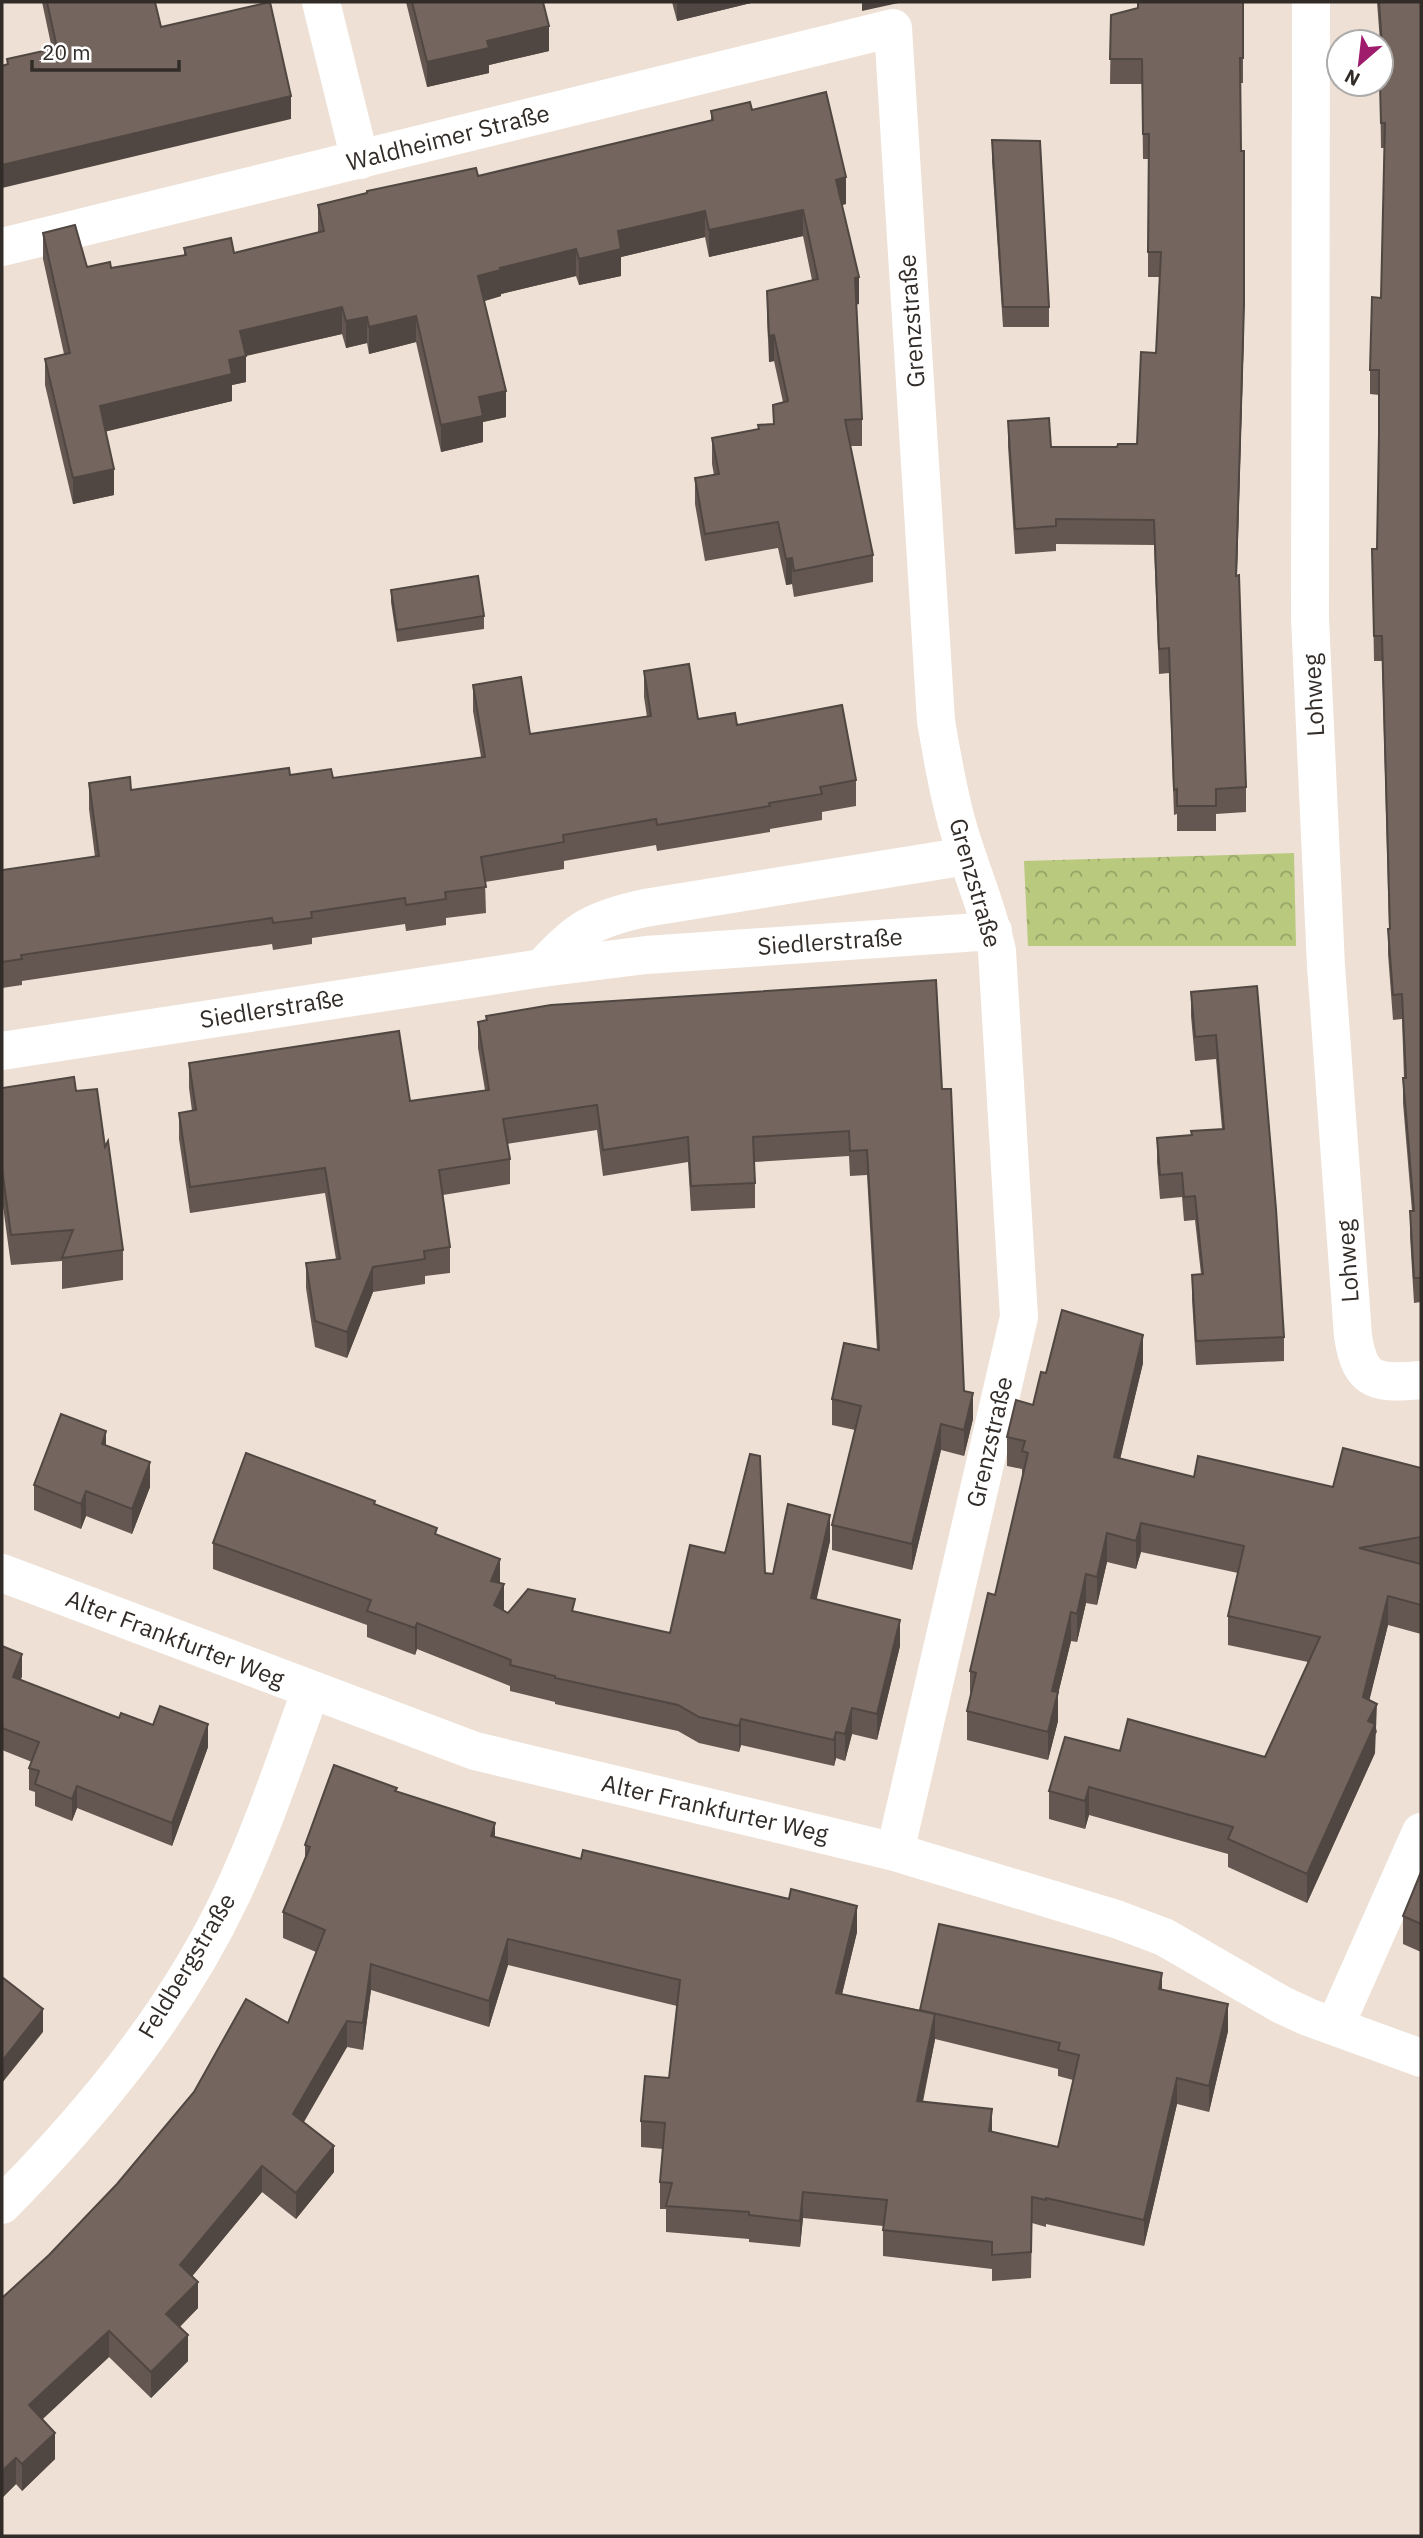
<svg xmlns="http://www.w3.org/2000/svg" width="1423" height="2538" font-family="'IBM Plex Sans',sans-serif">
	<defs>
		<pattern id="forest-crowns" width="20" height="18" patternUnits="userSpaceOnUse" patternTransform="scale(1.75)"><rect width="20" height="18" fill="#b9c97d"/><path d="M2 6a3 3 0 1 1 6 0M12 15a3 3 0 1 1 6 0" fill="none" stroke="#97a366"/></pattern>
	</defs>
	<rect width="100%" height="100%" fill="#eee0d4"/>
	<path fill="url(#forest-crowns)" d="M1294,853L1296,946H1028L1024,861Z"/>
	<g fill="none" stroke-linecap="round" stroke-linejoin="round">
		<g stroke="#fff" stroke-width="38">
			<path d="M321,2L360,160"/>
			<path d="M1311,2L1310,618L1326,966L1353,1336C1360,1383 1377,1384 1421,1380"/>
			<path d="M2,247L893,28L936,721C942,756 948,793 958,827C970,869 988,909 997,951L1019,1317L895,1852"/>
			<path d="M542,968C577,929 594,919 645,908L967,856"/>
			<path d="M2,1051L542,968L646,955L993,931"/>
			<path d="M2,1573L475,1751L895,1852L1116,1919L1164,1937L1282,2005L1308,2017L1421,2058"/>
			<path d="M1335,2026L1421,1832"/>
			<path d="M2,2205C93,2113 177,2011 232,1894C263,1828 286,1758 311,1690"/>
		</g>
	</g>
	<g fill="#645751" fill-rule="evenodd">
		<path d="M42,2H155L161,27L291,119L7,65V59L52,49Z"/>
		<path d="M406,2H543L549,51L489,65V73L427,87Z"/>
		<path d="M672,2H755L677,21Z"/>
		<path d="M1243,2V83H1240L1244,330L1237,575L1246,787V812L1216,814V831H1177V814L1174,815L1169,673L1159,674L1154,545L1056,544V551L1015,554L1008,446V421L1051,447H1117L1137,444L1156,353L1160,277H1148V159H1143L1142,84H1110L1111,15Z"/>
		<path d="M1377,2H1421V1302L1414,1303L1410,1236V1211H1412L1403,1103V1078H1404L1402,1019L1393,1020L1388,954V929H1389L1382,661H1374L1372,549H1377L1379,443V395L1370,394V370L1381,298L1384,148H1381L1380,84H1381V42H1380Z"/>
		<path d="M752,110L846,204L842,205L859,304H856L862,419V446H850L873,555V582L794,597L792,584L786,585L778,548L705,561L695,504V478L714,475L712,464V438L758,429V425L773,424V405L783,402L774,361L769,362L767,317V291L812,280L803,236L709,257L705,237L621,257V276L579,285L576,276L501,294V296L484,301L506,417L483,422V442L441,452L416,342L369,354L367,343L346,348L342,334L246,356V382L232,385V401L106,431L114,495L73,504L45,385V359L64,354L43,259V233L87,267L111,268L184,255V248L234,253L318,233V205L478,176L711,120V111Z"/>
		<path d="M992,140L1049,307V327H1003L992,160Z"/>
		<path d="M391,590L484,616V629L397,642L391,602Z"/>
		<path d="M644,671L698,719L737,725L856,780V806L822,812V820L770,829V832L657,851L656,845L564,861V869L485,882L486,913L446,918V925L406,931L405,924L312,938V944L273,950L272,944L22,981V985L2,988V870L95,857L89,809V783L131,790L290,775L333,778L481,757L473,711V685L530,734L647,717L644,697Z"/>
		<path d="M1257,986L1284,1337V1361L1196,1365L1192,1299V1275L1201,1274L1195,1220L1184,1221L1182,1197L1160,1199L1157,1162V1138L1191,1135L1222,1129L1216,1059L1195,1061L1191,1016V992Z"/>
		<path d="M486,1016L942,1089L964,1391L973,1419L964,1456L941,1450L912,1570L832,1550V1525L855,1430L832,1425V1399L877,1350L867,1175L850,1176L849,1156L755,1162V1208L691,1211L688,1162L603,1176L597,1130L507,1144L510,1159V1184L443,1195L450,1247V1273L425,1276V1284L373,1292L347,1358L315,1347L306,1288V1263L336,1259L325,1193L190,1213L179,1139V1113L192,1111L189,1088V1063L410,1101L485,1090L478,1048V1022L486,1020Z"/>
		<path d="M2,1088L76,1091L105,1147L123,1250V1280L62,1289V1261L11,1265L2,1199Z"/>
		<path d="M1143,1363L1120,1458L1194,1477L1333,1487L1421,1468V1634L1388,1625L1369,1700L1377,1732L1375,1735V1753L1307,1903L1228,1867V1854L1089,1815L1085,1829L1049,1819V1791L1120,1751L1265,1757L1308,1662L1228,1645V1616L1238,1573L1141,1552L1136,1569L1107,1562L1097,1605L1086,1603L1077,1642L1071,1641L1058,1694V1721L1048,1760L967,1740V1711L970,1699V1671L995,1595L1022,1478V1469L1007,1466V1437L1033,1405L1046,1373Z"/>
		<path d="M106,1445L150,1487L132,1534L86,1516L81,1529L34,1510V1485Z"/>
		<path d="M375,1504L437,1535L500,1583L504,1611L508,1613L575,1611L670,1633L765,1573L773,1574L830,1541L816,1599L900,1646L877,1740L852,1734L845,1761L836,1758L834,1766L741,1745L739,1752L699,1743L678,1731L555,1704V1702L510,1691V1686L417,1649L415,1655L367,1637V1625L213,1569V1543Z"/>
		<path d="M2,1646L22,1676L21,1680L119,1718L208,1747L172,1846L77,1808L72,1821L35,1806V1792L29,1790V1768L32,1762L2,1750Z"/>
		<path d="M397,1791L495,1837L857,1932L842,1994L920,2010L1162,1990L1228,2031L1209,2112L1177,2104L1144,2246L1046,2224V2227L1032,2223L1031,2278L992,2281V2269L883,2256V2226L803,2218L800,2247L749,2242V2239L666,2232V2209H660V2182L663,2149L641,2147V2121L669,2078L677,2006L508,1965L489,2027L371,1990L363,2050L347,2047L304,2122L334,2172L296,2219L262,2192L192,2276L198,2308L180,2327L188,2361L151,2398L109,2357L42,2419L55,2459L22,2491L16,2484L2,2498L49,2255L288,2023L316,1952L283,1938V1912L305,1859V1845ZM935,2039L1058,2069V2076L1073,2080L1058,2147L992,2132L923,2102Z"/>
		<path d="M1421,1872V1952L1403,1944V1916Z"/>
	</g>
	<g fill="#514742">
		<path d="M677,2H755L677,21Z"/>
		<path d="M862,2H903L862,11Z"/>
		<path d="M549,26V51L489,65V73L427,87V62L487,41Z"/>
		<path d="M291,96V119L2,188V165Z"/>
		<path d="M846,177V204L836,206V180Z"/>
		<path d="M803,210V236L709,257V230Z"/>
		<path d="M705,211V237L621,257V276L579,285V259L618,231Z"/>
		<path d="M576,249V276L501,294V296L478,303V276L500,268Z"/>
		<path d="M859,277V304L855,305V278Z"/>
		<path d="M1244,305V330L1236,600V576Z"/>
		<path d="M342,307V334L240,357V331Z"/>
		<path d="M416,316V342L369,354V327Z"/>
		<path d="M367,317V343L346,348V321Z"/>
		<path d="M774,335V361L769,362V336Z"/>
		<path d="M246,356V382L232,385V401L100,433V406L229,360Z"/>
		<path d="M506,391V417L483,422V442L441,452V425L479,397Z"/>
		<path d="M114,469V495L73,504V478Z"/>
		<path d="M792,558V584L786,585V559Z"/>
		<path d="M373,1267V1292L347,1358V1332Z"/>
		<path d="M1143,1335V1363L1114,1485V1457Z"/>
		<path d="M973,1393V1419L964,1456V1430Z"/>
		<path d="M941,1424V1450L912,1570V1544Z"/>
		<path d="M106,1431V1456L102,1444Z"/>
		<path d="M150,1462V1487L132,1534V1509Z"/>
		<path d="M86,1491V1516L81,1529V1504Z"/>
		<path d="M830,1515V1541L811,1624V1598Z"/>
		<path d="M1141,1523V1552L1136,1569V1541Z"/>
		<path d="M1107,1533V1562L1097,1605V1577Z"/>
		<path d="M500,1559V1585L491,1581Z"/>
		<path d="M1086,1574V1603L1077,1642V1614Z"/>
		<path d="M504,1584V1610L494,1631V1605Z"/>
		<path d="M1388,1596V1625L1363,1726V1697Z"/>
		<path d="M1071,1612V1641L1058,1694V1721L1048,1760V1732L1052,1691Z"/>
		<path d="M900,1620V1646L877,1740V1714Z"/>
		<path d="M417,1623V1649L415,1655V1628Z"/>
		<path d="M22,1654V1676L13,1699V1677Z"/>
		<path d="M1377,1704L1375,1753L1307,1903V1874L1368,1721Z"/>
		<path d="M852,1708V1734L845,1761V1734Z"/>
		<path d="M741,1719V1745L739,1752V1726Z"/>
		<path d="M208,1724V1747L172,1846V1823Z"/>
		<path d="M836,1732V1758L834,1766V1740Z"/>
		<path d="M77,1786V1808L72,1821V1799Z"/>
		<path d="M1089,1787V1815L1085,1829V1801Z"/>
		<path d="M495,1823V1850L491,1836Z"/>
		<path d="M857,1906V1932L836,2019V1993Z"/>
		<path d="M508,1939V1965L489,2027V2001Z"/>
		<path d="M371,1964V1990L363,2050V2023Z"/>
		<path d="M1162,1973V1999L1159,1989Z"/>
		<path d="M1228,2004V2031L1209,2112V2086Z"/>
		<path d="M43,2009V2032L2,2083V2061Z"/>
		<path d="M935,2014V2040L917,2127V2101Z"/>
		<path d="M347,2021V2047L293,2140V2114Z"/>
		<path d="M1177,2078V2104L1144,2246V2220Z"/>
		<path d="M992,2109V2135L989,2131Z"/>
		<path d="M334,2146V2172L296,2219V2193Z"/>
		<path d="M262,2166V2192L180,2291V2265Z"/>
		<path d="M803,2192V2218L800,2247V2221Z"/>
		<path d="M198,2282V2308L166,2340V2314Z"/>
		<path d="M109,2331V2357L29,2432V2405Z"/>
		<path d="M188,2335V2361L151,2398V2372Z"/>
		<path d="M55,2433V2459L22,2491V2464Z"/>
		<path d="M16,2458V2484L2,2498V2471Z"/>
	</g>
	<g fill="#74655e" stroke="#514742" stroke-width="2">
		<path d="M47,2H155L161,27L270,2L291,96L2,165V66L8,64L7,59L57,48Z"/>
		<path d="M412,2H543L549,26L487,41L489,48L427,62Z"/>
		<path d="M1138,2H1243V58H1240L1241,151H1244V305L1236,576L1239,575L1246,787L1216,789V806H1177V789L1174,790L1169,648L1159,649L1154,520L1056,519V526L1015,529L1008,421L1049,418L1051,447H1117L1118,444H1137L1141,352L1156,353L1161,252H1148L1149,134H1143L1142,59H1110L1111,15L1138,8Z"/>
		<path d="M1379,2H1421V1278H1414L1410,1211H1414L1403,1078H1406L1402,994L1393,995L1388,929H1390L1382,636H1374L1372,549H1377L1379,434V370H1370L1372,297L1381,298L1385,123H1381L1380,84L1381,59H1383Z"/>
		<path d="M826,92L846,177L836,180L859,277L855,278L862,419L845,420L873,555L794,571L792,558L786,559L778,522L705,534L695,478L719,474L712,438L759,429L758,425L774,424L773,405L788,401L774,335L769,336L767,291L818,279L803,210L709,230L705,211L618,231L621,249L579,259L576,249L500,268L501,270L478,276L506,391L479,397L483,416L441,425L416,316L369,327L367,317L346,321L342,307L240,331L246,356L229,360L232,374L100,406L114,469L73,478L45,359L70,353L43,233L75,225L87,267L110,262L111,268L186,255L184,248L231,238L234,253L324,231L318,205L367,193V191L476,168L478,176L713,120L711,111L750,102L752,110Z"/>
		<path d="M992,140L1040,141L1049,307H1003Z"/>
		<path d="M478,576L484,616L397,630L391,590Z"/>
		<path d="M689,664L698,719L735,713L737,725L842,705L856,780L820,787L822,794L769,803L770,806L657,825L656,819L563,835L564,842L481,857L486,887L445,892L446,899L406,905L405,898L311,912L312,918L273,923L272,918L21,955L22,959L2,962V870L99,856L89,783L130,777L131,790L289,768L290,775L331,769L333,778L485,757L473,685L521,677L530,734L651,716L644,671Z"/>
		<path d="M936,980L942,1089H951L964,1391L973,1393L964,1430L941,1424L912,1544L832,1525L861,1406L832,1399L844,1343L879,1350L867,1150L850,1151L849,1131L753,1137L755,1183L691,1186L688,1137L603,1150L597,1105L503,1119L510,1159L439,1170L450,1247L424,1251L425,1259L373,1267L347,1332L315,1321L306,1263L340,1259L325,1168L190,1187L179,1113L196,1110L189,1063L399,1031L410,1101L489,1090L478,1022L487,1020L486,1016L551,1005Z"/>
		<path d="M1257,986L1276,1209L1284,1337L1196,1341L1192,1275L1203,1274L1195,1196L1184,1197L1182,1173L1160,1175L1157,1138L1192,1135L1191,1131L1224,1129L1216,1035L1195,1037L1191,992Z"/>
		<path d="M74,1077L76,1091L97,1089L105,1147L108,1141L123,1250L62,1258L73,1230L11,1235L2,1169V1088Z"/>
		<path d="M1062,1310L1143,1335L1114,1457L1194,1477L1198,1456L1333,1487L1343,1448L1421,1468V1537L1359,1548L1421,1564V1605L1388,1596L1363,1697L1377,1704L1368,1721L1375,1724L1307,1874L1228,1839L1233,1827L1089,1787L1085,1801L1049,1791L1065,1737L1120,1751L1128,1719L1265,1757L1320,1637L1228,1616L1244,1546L1141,1523L1136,1541L1107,1533L1097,1577L1086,1574L1077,1614L1071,1612L1052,1691L1058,1692L1048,1732L967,1711L976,1673L970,1671L988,1593L995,1595L1028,1453L1022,1451L1025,1441L1007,1437L1016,1400L1033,1405L1041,1372L1046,1373Z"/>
		<path d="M61,1414L106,1431L102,1444L150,1462L132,1509L86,1491L81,1504L34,1485Z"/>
		<path d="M246,1453L375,1501L374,1504L437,1528L435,1534L500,1559L491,1581L504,1584L494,1605L508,1613L528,1589L575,1599L572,1611L670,1633L690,1545L725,1553L750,1454L760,1456L765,1573L773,1574L788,1504L830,1515L811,1598L900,1620L877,1714L852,1708L845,1734L836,1732L834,1740L741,1719L739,1726L699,1717L678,1705L555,1678V1676L510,1665L511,1660L417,1623L415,1628L367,1611L371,1600L213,1543Z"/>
		<path d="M2,1646L22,1654L13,1677L119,1718L121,1713L153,1725L160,1706L208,1724L172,1823L77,1786L72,1799L35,1784L39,1771L29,1768L39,1742L2,1728Z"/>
		<path d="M334,1765L397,1788L395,1791L495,1823L491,1836L581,1859L583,1850L789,1899L791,1889L857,1906L836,1993L935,2014L917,2101L992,2109L989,2131L1058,2147L1079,2055L1058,2050L1060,2043L920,2010L939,1924L1162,1973L1159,1989L1228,2004L1209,2086L1177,2078L1144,2220L1046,2198V2200L1032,2197L1031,2252L992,2255V2242L883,2230L887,2200L803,2192L800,2221L749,2215V2212L666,2206L672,2183L660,2182L665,2123L641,2121L645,2076L669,2078L680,1980L508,1939L489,2001L371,1964L363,2023L347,2021L293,2114L334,2146L296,2193L262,2166L180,2265L198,2282L166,2314L188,2335L151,2372L109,2331L29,2405L55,2433L22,2464L16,2458L2,2471V2298L49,2255L117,2184L194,2092L246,1999L288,2023L325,1930L283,1912L310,1847L305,1845Z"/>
		<path d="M1421,1872V1924L1403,1916Z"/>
		<path d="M2,1977L43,2009L2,2061Z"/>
	</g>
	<g text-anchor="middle" stroke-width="7" stroke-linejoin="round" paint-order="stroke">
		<g font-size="24" fill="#322c28" stroke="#fff">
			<text transform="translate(448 138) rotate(-14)" y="8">Waldheimer Straße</text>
			<text transform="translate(912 321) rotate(-94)" y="8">Grenzstraße</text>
			<text transform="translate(1314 695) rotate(-93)" y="8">Lohweg</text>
			<text transform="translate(975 883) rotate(74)" y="8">Grenzstraße</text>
			<text transform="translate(830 942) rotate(-4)" y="8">Siedlerstraße</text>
			<text transform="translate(272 1009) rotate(-9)" y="8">Siedlerstraße</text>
			<text transform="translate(1348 1261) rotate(-94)" y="8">Lohweg</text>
			<text transform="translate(990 1442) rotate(-77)" y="8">Grenzstraße</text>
			<text transform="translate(175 1639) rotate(21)" y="8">Alter Frankfurter Weg</text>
			<text transform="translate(715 1809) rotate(13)" y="8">Alter Frankfurter Weg</text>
			<text transform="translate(187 1966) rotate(-59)" y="8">Feldbergstraße</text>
		</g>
	</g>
	<rect width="1423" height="2538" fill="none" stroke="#322c28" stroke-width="7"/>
	<g transform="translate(1360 63) rotate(208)"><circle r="33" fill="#ffffff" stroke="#adaba9" stroke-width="2"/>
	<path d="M0-5L12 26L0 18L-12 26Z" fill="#9f1b6b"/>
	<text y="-10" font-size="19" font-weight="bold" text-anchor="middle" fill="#322c28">N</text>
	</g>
	<path d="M32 60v10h147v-10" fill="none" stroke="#322c28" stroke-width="3.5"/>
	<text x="42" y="60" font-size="21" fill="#322c28" stroke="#ffffff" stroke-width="5" paint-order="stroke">20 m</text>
</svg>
